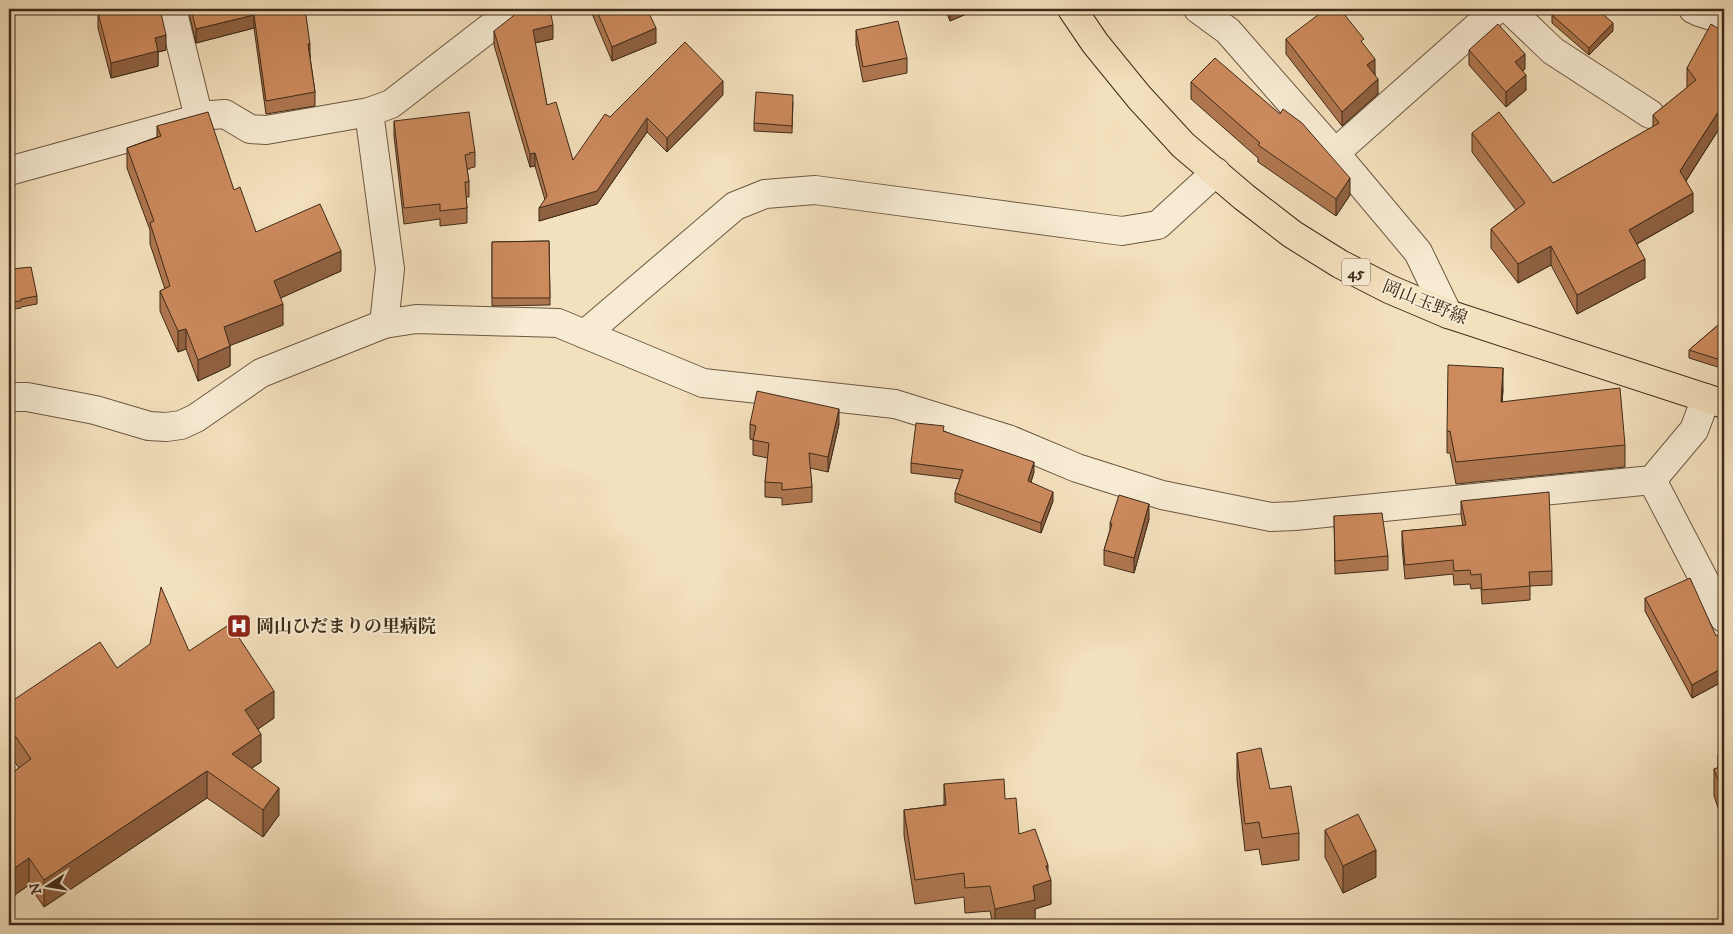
<svg xmlns="http://www.w3.org/2000/svg" width="1733" height="934" font-family="'IM FELL DW Pica','Noto Serif JP',serif">
	<rect width="100%" height="100%" fill="#f3e0bc"/>
	<filter id="stains"><feTurbulence type="fractalNoise" baseFrequency=".004" numOctaves="4"/><feColorMatrix values="0 0 0 0 .2 0 0 0 0 .09 0 0 0 0 .02 0 0 0 .5 -.17"/></filter>
	<radialGradient id="worn" r=".72"><stop offset=".6" stop-color="#630" stop-opacity="0"/><stop offset="1" stop-color="#630" stop-opacity=".3"/></radialGradient>
	<g fill="none" stroke-linecap="round" stroke-linejoin="round">
		<defs>
			<g id="street">
				<path d="M172,9L199,118"/>
				<path d="M1198,9L1228,31L1335,153L1418,252L1448,314"/>
				<path d="M1509,9L1553,51L1650,114"/>
				<path d="M1693,9L1699,12L1724,20"/>
				<path d="M369,112L390,269L384,324"/>
				<path d="M1335,153L1497,9"/>
				<path d="M9,171L211,115L225,114L250,129L266,130L369,112L391,104L514,9"/>
				<path d="M585,334L735,206L765,194L815,190L1122,231L1158,225L1216,172"/>
				<path d="M9,397H27L95,410L149,426L166,427L181,425L196,418L261,373L384,324L416,319L558,323L703,383L895,404L1008,439L1077,468L1162,495L1271,517L1295,516L1652,480L1694,430L1706,398"/>
				<path d="M1652,480L1724,618"/>
			</g>
			<path id="primary" d="M1072,9L1095,43L1139,97L1183,145L1244,197L1292,234L1340,264L1389,289L1448,314L1724,404"/>
		</defs>
		<use href="#street" stroke="#6c5842" stroke-width="30"/>
		<use href="#primary" stroke="#3f2a19" stroke-width="30"/>
		<use href="#street" stroke="#f7ebd3" stroke-width="28"/>
		<use href="#primary" stroke="#f3e0bc" stroke-width="28"/>
	</g>
	<g fill="#af7750" stroke="#3f2a19">
		<path d="M188,9H305L310,57L315,92V106L266,114L254,28L196,43Z"/>
		<path d="M590,9H647L656,43L612,61Z"/>
		<path d="M945,9H978L950,21Z"/>
		<path d="M98,13L166,50L158,52V66L111,78L98,28Z"/>
		<path d="M1552,15L1613,31L1589,55L1552,23Z"/>
		<path d="M856,30L907,58V73L863,82L856,45Z"/>
		<path d="M494,31L553,39L535,43L547,105L573,160L610,117L723,95L667,152L647,132L597,204L539,221L545,200L535,166L530,167L494,45Z"/>
		<path d="M1724,32V121L1686,181L1693,212L1637,244L1645,278L1577,314L1551,265L1518,283L1491,248V229L1516,210L1472,152V133L1553,183L1653,127V115L1687,88V68Z"/>
		<path d="M1286,39L1364,45L1375,74L1378,94L1342,126L1286,54Z"/>
		<path d="M1469,50L1525,69L1522,71L1526,90L1506,107L1469,65Z"/>
		<path d="M1191,82L1280,114L1350,195L1336,216L1258,162V158L1191,99Z"/>
		<path d="M793,102L792,133L754,131V123Z"/>
		<path d="M394,121L475,152V167L470,168V169H467L469,182V197H466L467,208V223L440,226V219L404,224L394,136Z"/>
		<path d="M157,126L234,190L256,232L341,271L280,298L283,325L230,345V366L198,381L186,349L178,352L160,311V291L165,289L150,244V230L127,168V148L157,137Z"/>
		<path d="M549,241L550,305L492,306V242Z"/>
		<path d="M9,255L12,269L37,296V304L21,307V308L9,310Z"/>
		<path d="M1724,320V369L1689,358V350Z"/>
		<path d="M1503,389L1502,402L1625,445V467L1456,484L1450,453H1447V432Z"/>
		<path d="M750,424H839L828,472L810,468L812,487V502L782,505V498L765,497V482L768,458L753,455V440L750,439Z"/>
		<path d="M944,431L1034,472L1031,482L1053,501L1041,533L955,502V493L960,479L911,473V463Z"/>
		<path d="M1461,501L1552,571V585L1530,586V600L1482,604L1481,588L1471,589L1470,584L1454,585L1453,574L1405,579L1402,546V531L1463,526L1461,515Z"/>
		<path d="M1334,516L1388,556V570L1335,574Z"/>
		<path d="M1149,519L1134,573L1104,565V550L1110,530V523Z"/>
		<path d="M1645,598L1716,636L1724,647V681L1692,698L1645,611Z"/>
		<path d="M117,668L274,718L258,729L261,762L252,768L279,815L263,837L207,798L44,907L29,885L9,899V775L19,768L9,754V703Z"/>
		<path d="M1724,752V825L1714,796V769L1718,768V755Z"/>
		<path d="M1237,753L1270,789L1299,833V860L1262,865L1259,849L1245,851L1237,780Z"/>
		<path d="M944,784L1005,799L1019,834L1048,872L1051,904L1035,909V925H993L990,911L965,913L964,897L915,904L904,835V810L944,805Z"/>
		<path d="M1325,830L1376,877L1343,893L1325,857Z"/>
	</g>
	<g fill="#8f6141" stroke="#3f2a19">
		<path d="M484,9H489L484,12Z"/>
		<path d="M960,9H978L950,21V13Z"/>
		<path d="M254,15V28L196,43V29Z"/>
		<path d="M1613,23V31L1589,55V48Z"/>
		<path d="M553,25V39L533,43V30Z"/>
		<path d="M656,28V43L612,61V47Z"/>
		<path d="M166,35V50L158,52V66L111,78V63L155,38Z"/>
		<path d="M308,44H310V57Z"/>
		<path d="M1525,54V69L1515,78V62Z"/>
		<path d="M1375,59V74L1367,80V65Z"/>
		<path d="M1526,75V90L1506,107V92Z"/>
		<path d="M1378,79V94L1342,126V112Z"/>
		<path d="M723,81V95L667,152V138Z"/>
		<path d="M1724,103V121L1680,190V171Z"/>
		<path d="M647,118V132L597,204L539,221V208Z"/>
		<path d="M535,153V166L530,167V154Z"/>
		<path d="M1350,178V195L1336,216V199Z"/>
		<path d="M1693,193V212L1629,248V230Z"/>
		<path d="M1551,246V265L1518,283V264Z"/>
		<path d="M341,251V271L274,301V281Z"/>
		<path d="M1645,259V278L1577,314V295Z"/>
		<path d="M283,304V325L224,348V327Z"/>
		<path d="M186,329V349L178,352V331Z"/>
		<path d="M230,346V366L198,381V360Z"/>
		<path d="M1503,368V389L1501,423V402Z"/>
		<path d="M839,409V424L828,472V457Z"/>
		<path d="M1034,462V472L1028,491V481Z"/>
		<path d="M1053,492V501L1041,533V523Z"/>
		<path d="M1149,504V519L1134,573V558Z"/>
		<path d="M1724,667V681L1692,698V685Z"/>
		<path d="M274,691V718L245,738V710Z"/>
		<path d="M261,734V762L232,781V754Z"/>
		<path d="M207,771V798L44,907V880Z"/>
		<path d="M279,788V815L263,837V810Z"/>
		<path d="M1376,850V877L1343,893V866Z"/>
		<path d="M29,858V885L9,899V872Z"/>
		<path d="M1048,865V881L1051,880V904L1035,909V925H995V909L1033,886L1046,866Z"/>
	</g>
	<g fill="#cc8a5d" stroke="#3f2a19">
		<path d="M113,9H160L166,35L155,38L158,51L111,63L98,13Z"/>
		<path d="M191,9H305L310,44H308L315,92L266,101L254,15L196,29Z"/>
		<path d="M522,9H550L553,25L533,30L547,105L556,102L573,160L605,114L610,117L685,42L723,81L667,138L647,118L597,191L539,208L547,196L535,153L530,154L494,31Z"/>
		<path d="M596,9H647L656,28L612,47Z"/>
		<path d="M948,9H960L950,13Z"/>
		<path d="M1326,9H1340L1364,39L1361,41L1375,59L1367,65L1378,79L1342,112L1286,39Z"/>
		<path d="M1558,9H1597L1613,23L1589,48L1552,15Z"/>
		<path d="M898,21L907,58L863,67L856,30Z"/>
		<path d="M1498,24L1525,54L1515,62L1526,75L1506,92L1469,50Z"/>
		<path d="M1711,24L1724,32V103L1680,171L1693,193L1629,230L1645,259L1577,295L1551,246L1518,264L1491,229L1525,203L1472,133L1499,112L1553,183L1659,123L1653,115L1696,80L1687,68Z"/>
		<path d="M1215,58L1280,114L1283,109L1302,123L1350,178L1336,199L1258,145L1260,143L1191,82Z"/>
		<path d="M756,92L793,95L792,126L754,123Z"/>
		<path d="M208,112L234,190L240,187L256,232L320,204L341,251L274,281L283,304L224,327L230,346L198,360L186,329L178,331L160,291L170,286L150,223L154,221L127,148L161,136L157,126Z"/>
		<path d="M469,112L475,152L469,153L470,154L465,155L469,182H465L467,208L440,211V204L404,208L394,121Z"/>
		<path d="M549,241L550,298H492V242Z"/>
		<path d="M10,254L12,269L31,267L37,296L21,299V301L9,302V255Z"/>
		<path d="M1724,320V361L1689,350Z"/>
		<path d="M1448,365L1503,368L1501,402L1620,388L1625,445L1456,462L1450,431L1447,432Z"/>
		<path d="M757,391L839,409L828,457L809,453L812,487L782,490V483L765,482L769,443L753,440L756,426L750,424Z"/>
		<path d="M916,423L944,426L943,431L1034,462L1028,481L1053,492L1041,523L955,493L963,470L911,463Z"/>
		<path d="M1549,492L1552,571L1529,572L1530,586L1482,590L1481,574L1471,575L1470,570L1454,571L1453,560L1405,565L1402,531L1466,525L1461,501Z"/>
		<path d="M1119,495L1149,504L1134,558L1104,550L1112,524L1110,523Z"/>
		<path d="M1382,513L1388,556L1335,561L1334,516Z"/>
		<path d="M1690,578L1716,636L1718,635L1724,647V667L1692,685L1645,598Z"/>
		<path d="M161,587L189,651L230,624L274,691L245,710L261,734L232,754L279,788L263,810L207,771L44,880L29,858L9,872V775L31,759L9,727V703L100,642L117,668L150,644Z"/>
		<path d="M1261,748L1270,789L1291,786L1299,833L1262,838L1259,822L1245,824L1237,753Z"/>
		<path d="M1724,752V798L1714,769L1722,766L1718,755Z"/>
		<path d="M1004,779L1005,799L1016,798L1019,834L1035,829L1048,865L1046,866L1051,880L1033,886L1035,900L995,909L990,886L965,888L964,873L915,880L904,810L946,805L944,784Z"/>
		<path d="M1358,814L1376,850L1343,866L1325,830Z"/>
	</g>
	<defs>
		<symbol id="hospital-square" viewBox="-11 -11 22 22"><rect x="-9" y="-9" width="18" height="18" rx="4" fill="#8f2418" stroke="#f7ebd3"/><path d="M-5-5h3v3.5h4V-5h3V5h-3V1.5h-4V5h-3Z" fill="#fff"/></symbol>
	</defs>
	<g fill-rule="evenodd">
		<use href="#hospital-square" x="225" y="612" width="28" height="28"/>
	</g>
	<g text-anchor="middle" stroke-width="4" stroke-linejoin="round" paint-order="stroke">
		<rect fill="#f7ebd3" stroke="#766451" stroke-width="1" x="1342" y="258.5" width="28" height="27" rx="4"/>
		<g font-size="16" font-weight="bold" fill="#3f2a19">
			<text x="1356" y="278">45</text>
		</g>
		<g font-size="18" fill="#3f2a19" stroke="#f7ebd3">
			<text transform="translate(1425 302) rotate(22)" y="6">岡山玉野線</text>
		</g>
		<g font-size="18" font-weight="bold" fill="#3f2a19" stroke="#f7ebd3" text-anchor="start">
			<text x="256" y="632">岡山ひだまりの里病院</text>
		</g>
	</g>
	<rect width="1733" height="934" fill="none" stroke="#f3e0bc" stroke-width="30"/>
	<rect x="10" y="10" width="1713" height="914" fill="none" stroke="#3f2a19" stroke-width="2.5"/>
	<rect x="15" y="15" width="1703" height="904" fill="none" stroke="#3f2a19"/>
	<g transform="translate(48 886) rotate(258)" stroke="#f7ebd3" stroke-width="4" paint-order="stroke">
	<path d="M0-4L9 19L0 12L-9 19Z" fill="#3f2a19"/>
	<text y="-8" font-size="14" font-weight="bold" text-anchor="middle" fill="#3f2a19">N</text>
	</g>
	<rect width="100%" height="100%" filter="url(#stains)"/>
	<rect width="100%" height="100%" fill="url(#worn)"/>
</svg>
